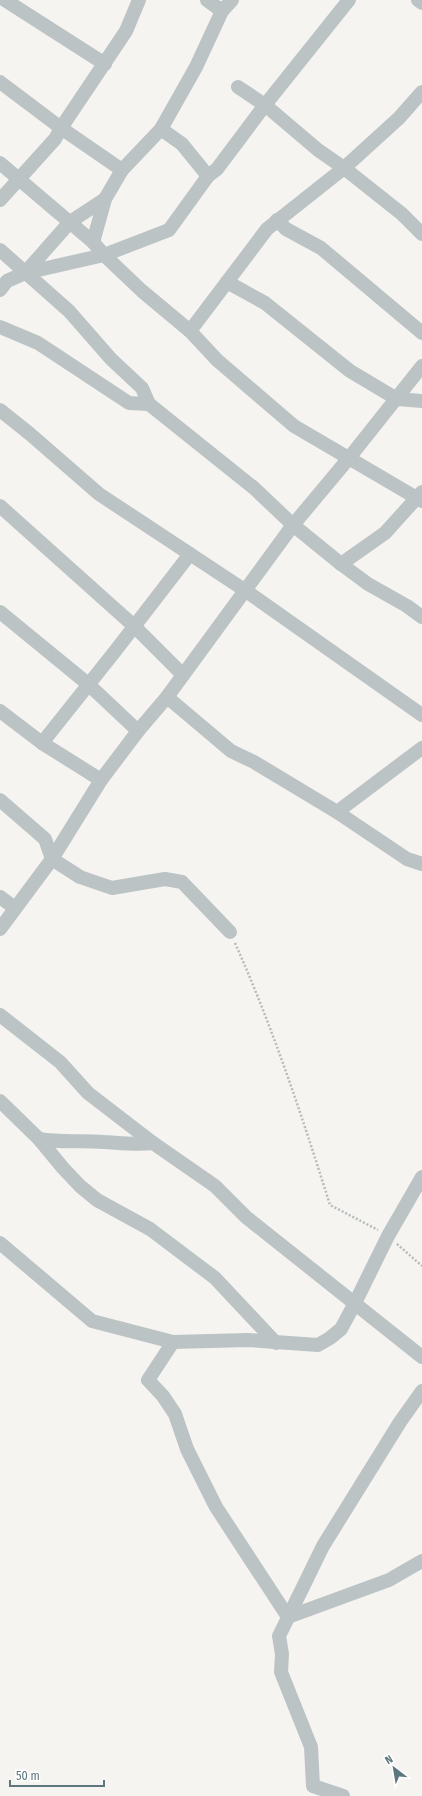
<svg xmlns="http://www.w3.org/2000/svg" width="422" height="1796" font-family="'Fira Sans Condensed',sans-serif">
	<rect width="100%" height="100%" fill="#f5f4f0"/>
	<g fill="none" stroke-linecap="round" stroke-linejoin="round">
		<g stroke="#b6bbbc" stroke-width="2.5" stroke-dasharray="2 2" stroke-linecap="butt">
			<path d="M235,943C273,1028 302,1116 330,1205L378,1230"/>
			<path d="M397,1244L422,1266"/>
		</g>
		<g stroke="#bcc3c5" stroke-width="14">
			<path d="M5,0L105,64"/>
			<path d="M207,0L222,11"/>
			<path d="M418,0L422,3"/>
			<path d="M0,82L61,128L122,170"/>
			<path d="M238,87L265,105L318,150L344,168L402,214L422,234"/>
			<path d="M161,129L182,144L208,176"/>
			<path d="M0,163L93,242L104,255L142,291L190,331L217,360L294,426L422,501"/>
			<path d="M0,200L55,139L61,128L126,31L139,0"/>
			<path d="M277,220L286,229L321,248L422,333"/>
			<path d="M93,242L105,199L122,170L161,129L196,67L222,11L232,0"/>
			<path d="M0,250L69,311L111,359L142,388L149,404L254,488L293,525L341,564L368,584L407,606L422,617"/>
			<path d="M25,273L70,222L105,199"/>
			<path d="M227,282L265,303L350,371L397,399L422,401"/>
			<path d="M0,290L7,281L25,273L104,255L169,230L208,176L217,169L265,105L349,0"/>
			<path d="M0,327L38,343L129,403L149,404"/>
			<path d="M190,331L267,229L344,168L399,118L422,92"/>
			<path d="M0,410L30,434L99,494L246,591L422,715"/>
			<path d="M0,506L134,626L183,675"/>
			<path d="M341,564L385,533L422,492"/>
			<path d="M0,612L88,684L138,731"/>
			<path d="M167,697L231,751L254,762L337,812L407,859L422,864"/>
			<path d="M0,711L42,743L101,780"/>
			<path d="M42,743L116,650L190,554"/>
			<path d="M0,800L45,839L52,859L80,877L112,888L165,879L182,882L230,932"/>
			<path d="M337,812L422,748"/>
			<path d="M0,897L15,908"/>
			<path d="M0,929L52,859L101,780L138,731L167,697L293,525L349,458L422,366"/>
			<path d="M0,1015L60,1062L88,1093L153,1143L215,1186L246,1217L422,1357"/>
			<path d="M0,1101L39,1139L63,1168L80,1186L97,1200L150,1229L215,1278L276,1343"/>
			<path d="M39,1139C61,1143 82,1140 104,1142C121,1143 136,1145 153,1143"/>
			<path d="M0,1243L92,1321L173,1342L248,1340L318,1345L330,1338L341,1329L355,1303L388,1236L422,1177"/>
			<path d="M173,1342L148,1380L163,1396L175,1414L187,1449L216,1507L288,1617L389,1580L422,1561"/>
			<path d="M343,1796L313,1786L311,1747L281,1672L282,1654L279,1636L323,1546L400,1422L422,1391"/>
		</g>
	</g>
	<g transform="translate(394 1768) rotate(329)" stroke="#ffffff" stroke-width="3" paint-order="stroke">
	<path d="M0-3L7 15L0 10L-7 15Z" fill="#5e767d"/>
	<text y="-6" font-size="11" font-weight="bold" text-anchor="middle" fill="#5e767d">N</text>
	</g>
	<path d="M10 1780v6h94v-6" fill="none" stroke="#5e767d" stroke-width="2"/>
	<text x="16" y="1780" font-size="12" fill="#5e767d" stroke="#ffffff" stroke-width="3" paint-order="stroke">50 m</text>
</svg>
